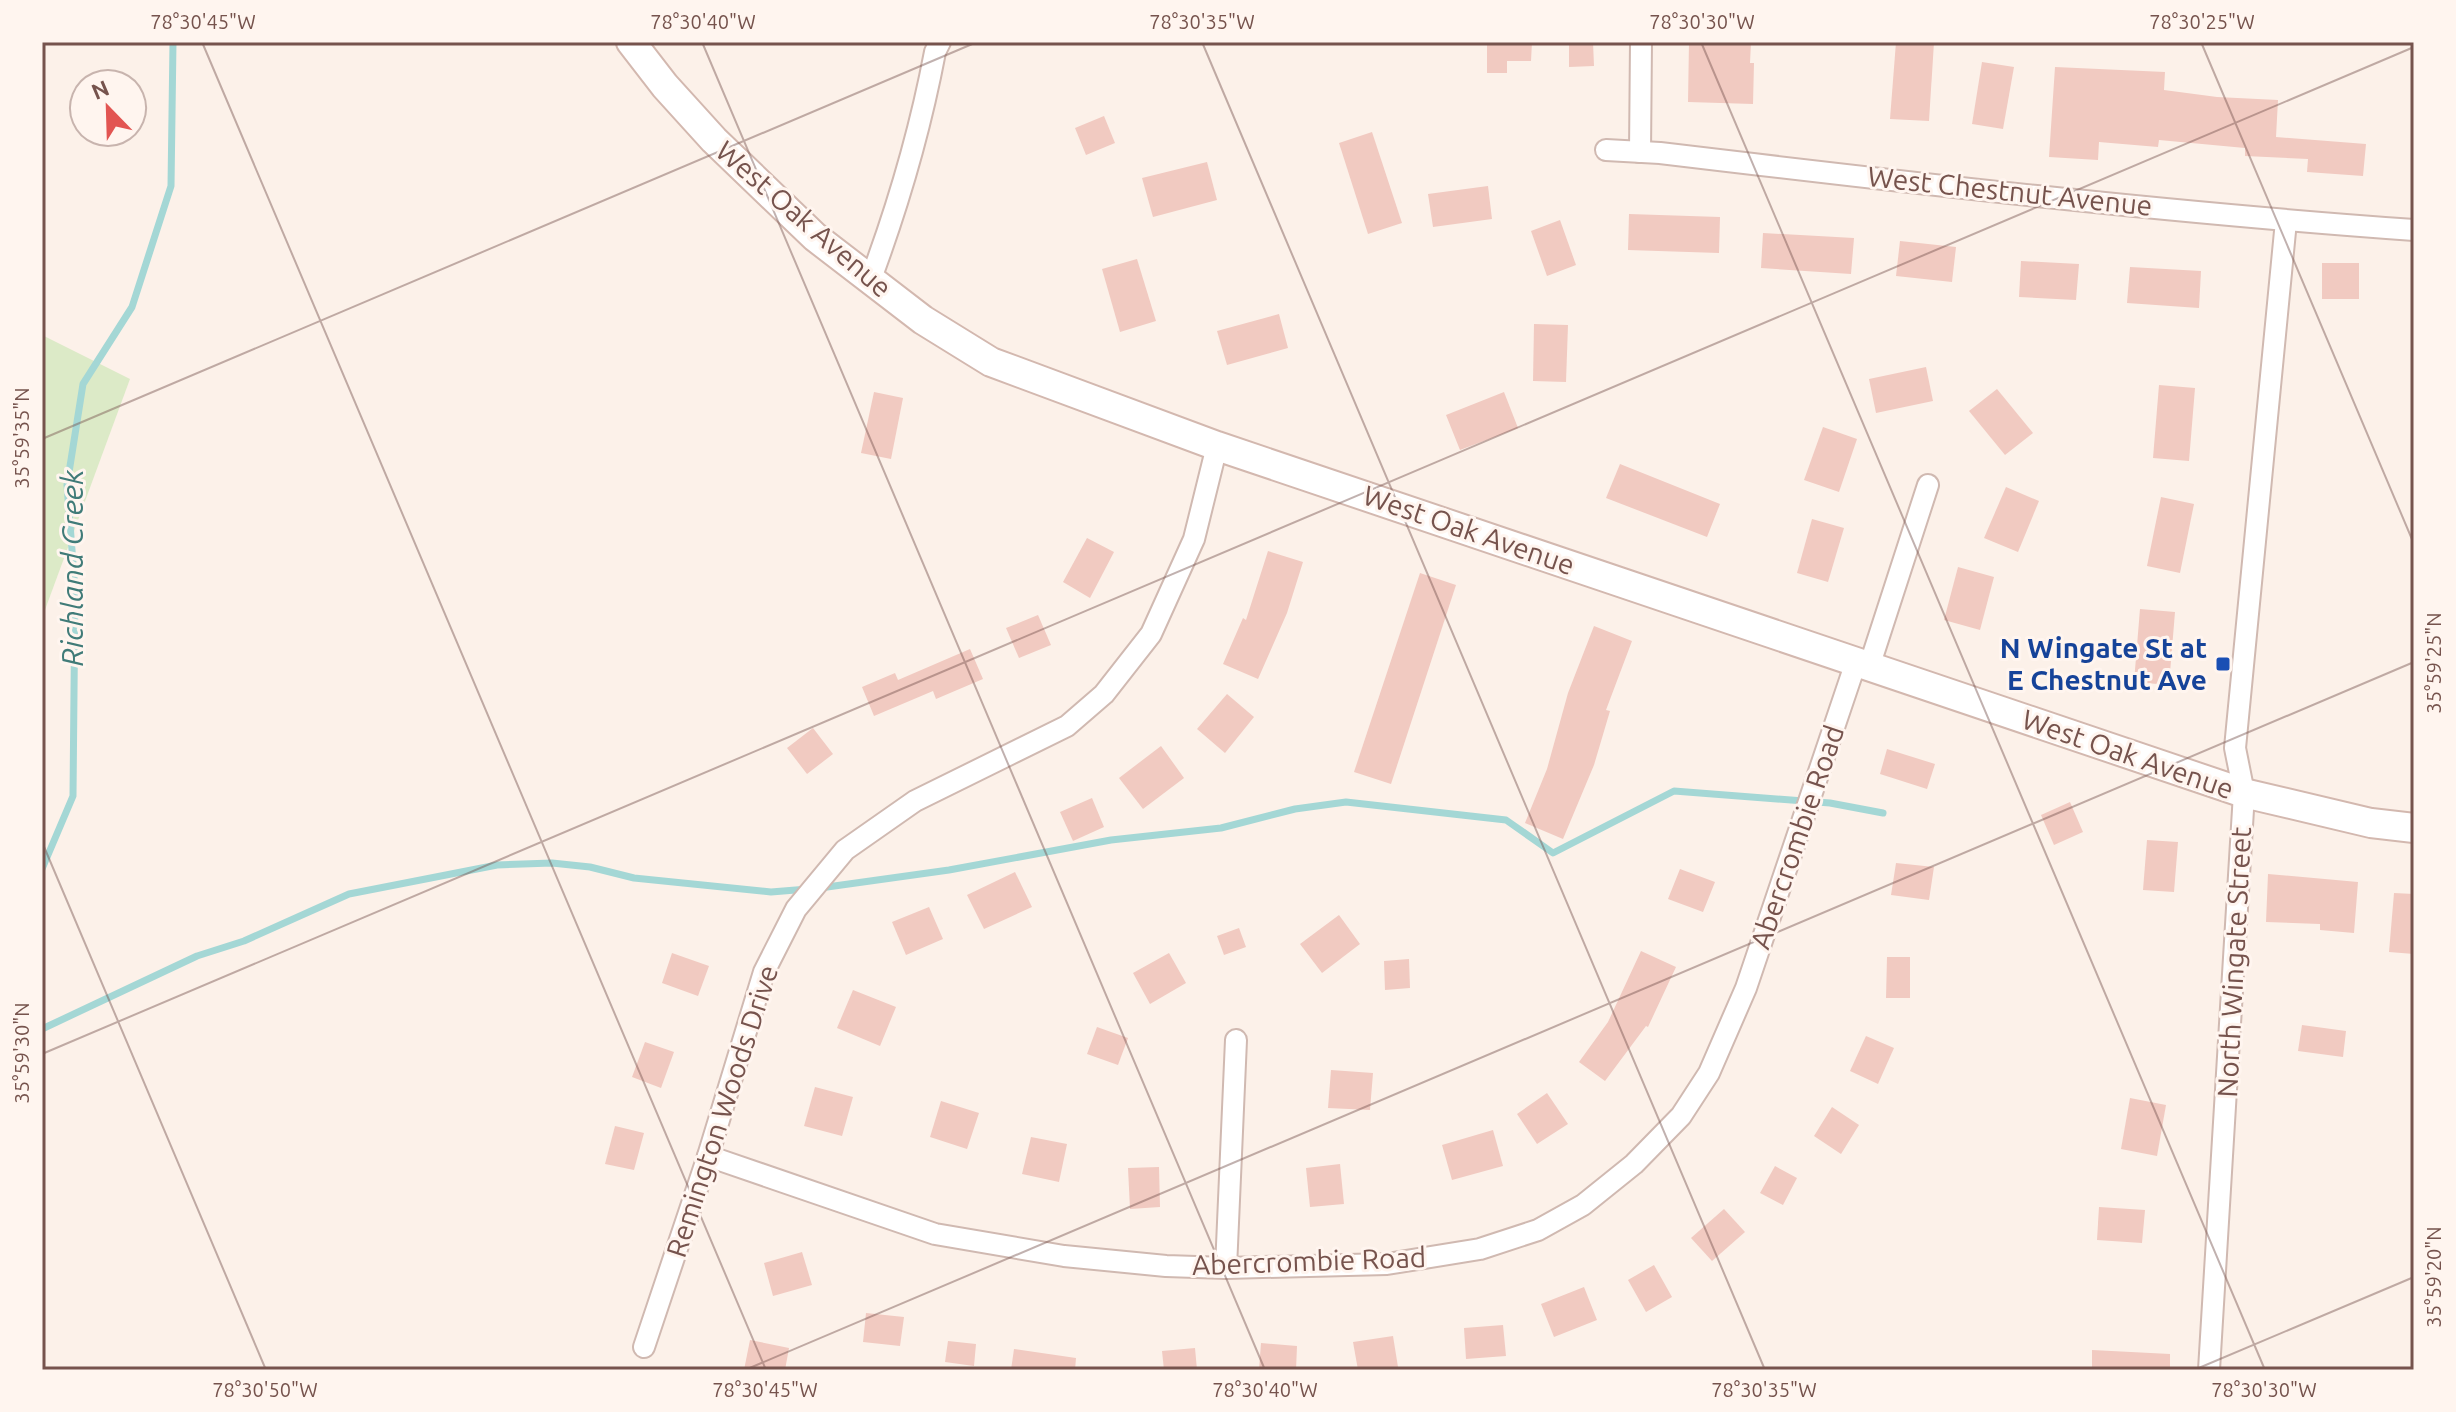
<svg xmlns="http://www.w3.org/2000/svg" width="2456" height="1412" font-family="Ubuntu,sans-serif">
	<rect width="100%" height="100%" fill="#fcf1e9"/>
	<path fill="#dceac7" d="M42,335L130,379L42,618Z"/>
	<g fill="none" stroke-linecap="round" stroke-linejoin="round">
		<g stroke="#a4d7d5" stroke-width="7">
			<path d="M42,869L73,796L75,589L67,485L83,384L132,307L171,186L173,42"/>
			<path d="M820,888L949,870L1111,840L1221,828L1295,809L1346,802L1506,820L1553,853L1674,791L1830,803L1883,813"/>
			<path d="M42,1029L197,956L244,941L349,894L497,865L552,863L590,867L634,878L771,892L808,889"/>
		</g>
	</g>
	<g fill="#f1cac1">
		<path d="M1487,42H1532L1531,61H1507V73H1487Z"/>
		<path d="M1569,42H1593L1594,66L1569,67Z"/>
		<path d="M1689,42H1751L1750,63H1754L1753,104L1688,102Z"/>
		<path d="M1896,42H1934L1929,121L1890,119Z"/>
		<path d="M1982,62L2014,67L2003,129L1972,124Z"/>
		<path d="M2055,67L2165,72L2164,90L2217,97L2278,100L2276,137L2366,144L2363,176L2307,172L2308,159L2245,156V148L2159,140L2158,147L2099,142L2098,160L2049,157Z"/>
		<path d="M1104,116L1115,143L1086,155L1075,128Z"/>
		<path d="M1372,132L1402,223L1368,234L1339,143Z"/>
		<path d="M1207,162L1217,200L1153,217L1142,178Z"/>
		<path d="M1488,186L1492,219L1433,227L1428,194Z"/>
		<path d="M1629,214L1720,217L1719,253L1628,250Z"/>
		<path d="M1560,220L1576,265L1547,276L1531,231Z"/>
		<path d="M1763,233L1854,238L1851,274L1761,268Z"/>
		<path d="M1900,241L1956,247L1952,282L1896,276Z"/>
		<path d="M1137,259L1156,321L1120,332L1102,269Z"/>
		<path d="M2021,261L2079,264L2076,300L2019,297Z"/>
		<rect x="2322" y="263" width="37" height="36"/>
		<path d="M2130,267L2201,271L2199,308L2127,303Z"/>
		<path d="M1279,314L1288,348L1227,365L1217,331Z"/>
		<path d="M1534,324L1568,325L1566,382L1533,381Z"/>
		<path d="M1926,367L1933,401L1876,413L1869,379Z"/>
		<path d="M2159,385L2195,388L2189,461L2153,458Z"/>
		<path d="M1997,389L2033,433L2005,455L1969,411Z"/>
		<path d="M874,392L903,398L891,459L861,453Z"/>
		<path d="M1504,392L1518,428L1460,450L1446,415Z"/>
		<path d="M1823,427L1857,439L1839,492L1804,480Z"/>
		<path d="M1620,464L1720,504L1707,537L1606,498Z"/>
		<path d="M2006,487L2039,501L2018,552L1984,538Z"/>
		<path d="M2161,497L2194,504L2180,573L2147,566Z"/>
		<path d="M1812,519L1844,528L1828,582L1797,573Z"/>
		<path d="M1087,538L1114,552L1090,598L1063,582Z"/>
		<path d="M1268,551L1303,562L1287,613L1258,679L1223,664L1243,618L1246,620Z"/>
		<path d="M1958,567L1994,577L1980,630L1944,620Z"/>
		<path d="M1420,573L1456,585L1391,784L1354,772Z"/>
		<path d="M2140,609L2175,612L2169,685L2134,682Z"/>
		<path d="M1038,615L1051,645L1019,658L1006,628Z"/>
		<path d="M1594,626L1632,641L1606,710L1610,711L1594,765L1563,839L1525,823L1547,769L1568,693Z"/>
		<path d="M970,649L983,679L936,699L933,691L874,716L862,687L895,673L898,680Z"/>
		<path d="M1227,694L1254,717L1225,753L1197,729Z"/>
		<path d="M813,728L833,754L807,774L787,748Z"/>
		<path d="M1161,746L1184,778L1143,809L1119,778Z"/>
		<path d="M1887,749L1935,764L1927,789L1880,774Z"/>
		<path d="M1092,798L1104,827L1073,841L1060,812Z"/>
		<path d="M2070,802L2083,832L2054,845L2041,815Z"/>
		<path d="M2147,840L2178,842L2174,892L2143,890Z"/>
		<path d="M1896,863L1934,867L1929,900L1891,895Z"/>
		<path d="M1680,869L1715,882L1703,912L1668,899Z"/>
		<path d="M1015,872L1032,907L984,929L967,895Z"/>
		<path d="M2268,874L2358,882L2354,933L2320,930V924L2266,922Z"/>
		<path d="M2394,893L2414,894V954L2389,952Z"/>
		<path d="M929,907L943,939L906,955L892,922Z"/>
		<path d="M1339,915L1360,944L1322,973L1300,944Z"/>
		<path d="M1239,928L1246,947L1224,955L1217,936Z"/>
		<path d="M1641,951L1676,967L1648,1027L1646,1026L1605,1081L1579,1062L1608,1022Z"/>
		<path d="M672,953L709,966L698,996L662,983Z"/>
		<path d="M1169,953L1186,983L1150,1004L1133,973Z"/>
		<path d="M1887,957H1910V998H1886Z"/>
		<path d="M1409,959L1410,988L1385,990L1384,961Z"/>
		<path d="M853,990L896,1007L880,1046L837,1028Z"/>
		<path d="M2302,1025L2346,1031L2343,1057L2298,1051Z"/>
		<path d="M1097,1027L1128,1038L1118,1065L1087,1054Z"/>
		<path d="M1866,1036L1894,1048L1878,1084L1850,1071Z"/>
		<path d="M645,1042L674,1052L661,1088L632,1077Z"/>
		<path d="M1331,1070L1373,1073L1370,1110L1328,1108Z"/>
		<path d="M815,1087L853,1097L842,1136L804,1126Z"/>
		<path d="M1547,1093L1568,1124L1537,1144L1517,1114Z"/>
		<path d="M2130,1098L2166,1105L2157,1156L2121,1149Z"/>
		<path d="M941,1101L979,1113L967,1149L930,1137Z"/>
		<path d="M1832,1107L1859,1125L1841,1154L1814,1136Z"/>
		<path d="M615,1126L644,1133L634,1170L605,1164Z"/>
		<path d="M1493,1130L1503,1166L1452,1180L1442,1145Z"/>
		<path d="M1031,1137L1067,1144L1059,1182L1022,1174Z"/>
		<path d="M1340,1164L1344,1204L1310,1207L1306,1168Z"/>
		<path d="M1775,1166L1797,1178L1783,1205L1760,1193Z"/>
		<path d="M1159,1167L1160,1207L1130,1209L1128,1168Z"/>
		<path d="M2099,1207L2145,1210L2142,1243L2097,1240Z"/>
		<path d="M1724,1209L1745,1232L1712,1261L1691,1238Z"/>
		<path d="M802,1252L812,1285L773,1296L764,1263Z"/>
		<path d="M1654,1265L1672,1297L1646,1312L1628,1280Z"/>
		<path d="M1584,1287L1597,1320L1554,1337L1541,1304Z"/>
		<path d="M866,1313L904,1317L900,1346L863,1342Z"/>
		<path d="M1503,1325L1506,1356L1466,1359L1464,1328Z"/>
		<path d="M1393,1336L1398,1367L1358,1370L1353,1342Z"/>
		<path d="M750,1340L789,1348L785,1370H744Z"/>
		<path d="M948,1341L976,1344L974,1366L945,1362Z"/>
		<path d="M1261,1343L1297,1346L1296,1370H1259Z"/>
		<path d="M1195,1348L1197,1370H1164L1162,1351Z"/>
		<path d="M1014,1349L1076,1358L1075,1370H1011Z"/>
		<path d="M2092,1350L2170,1354V1370H2092Z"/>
	</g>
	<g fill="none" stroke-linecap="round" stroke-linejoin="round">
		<defs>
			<g id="street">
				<path d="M1606,150L1660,153C1911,183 2162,212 2414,230"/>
				<path d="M1640,152L1641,42"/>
				<path d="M870,281C898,206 920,131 935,52L940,42"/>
				<path d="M1869,667L1928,485"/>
				<path d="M708,1156L935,1234L1064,1256L1166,1266L1226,1268L1387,1264L1480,1249L1538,1230L1583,1205L1634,1164L1681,1116L1709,1073L1746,988L1856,662"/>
				<path d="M1226,1268L1236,1040"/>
				<path d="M644,1347L708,1156L764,972L796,909L845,850L915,801L1067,726L1104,694L1151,634L1194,539L1217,446"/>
				<path d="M2209,1370L2244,793L2235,748L2286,221"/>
			</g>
			<path id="secondary" d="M631,42L665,86L714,140L815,237L923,320L991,362L1217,446L2244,793L2371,823L2414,828"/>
		</defs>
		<use href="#street" stroke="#d0b9b1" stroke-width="24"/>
		<use href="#secondary" stroke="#d3b8af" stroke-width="32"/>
		<use href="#street" stroke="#fff" stroke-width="20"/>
		<use href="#secondary" stroke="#fff" stroke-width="28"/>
	</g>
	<path fill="none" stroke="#76534d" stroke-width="2" stroke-opacity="0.45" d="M202,42L766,1370M702,42L1265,1370M1202,42L1765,1370M1701,42L2265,1370M2201,42L2414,544M42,439L977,42M42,842L266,1370M42,1054L2414,47M745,1370L2414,662M2194,1370L2414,1277"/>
	<rect fill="#1a4fb4" stroke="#fff5ef" stroke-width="3" x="2215" y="656" width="16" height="16" rx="4"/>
	<g text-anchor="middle" stroke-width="6" stroke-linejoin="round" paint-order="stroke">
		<g font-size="28" fill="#76534d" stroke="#fff5ef">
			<text transform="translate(2010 191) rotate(6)" y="10">West Chestnut Avenue</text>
			<text transform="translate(804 219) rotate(41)" y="10">West Oak Avenue</text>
			<text transform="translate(1469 530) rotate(19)" y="10">West Oak Avenue</text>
			<text transform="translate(2128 754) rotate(19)" y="10">West Oak Avenue</text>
			<text transform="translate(1797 837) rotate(-71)" y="10">Abercrombie Road</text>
			<text transform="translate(2234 962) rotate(-87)" y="10">North Wingate Street</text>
			<text transform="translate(722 1111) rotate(-72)" y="10">Remington Woods Drive</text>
			<text transform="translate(1309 1261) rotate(-2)" y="10">Abercrombie Road</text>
		</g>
		<g font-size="28" font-weight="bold" fill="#164399" stroke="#fff5ef" text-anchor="end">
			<text x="2207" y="658">N Wingate St at<tspan x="2207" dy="32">E Chestnut Ave</tspan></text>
		</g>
		<g font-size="30" font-style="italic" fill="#407b78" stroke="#fff5ef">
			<text transform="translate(73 568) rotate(-90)" y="10">Richland Creek</text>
		</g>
	</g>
	<rect width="2456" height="1412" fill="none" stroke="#fff5ef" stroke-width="88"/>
	<g transform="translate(108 108) rotate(337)"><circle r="38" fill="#fff5ef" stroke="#c8b4ae" stroke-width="2"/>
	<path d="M0-6L14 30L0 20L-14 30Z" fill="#e25552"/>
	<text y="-12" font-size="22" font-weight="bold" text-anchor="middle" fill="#76534d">N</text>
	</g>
	<rect x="44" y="44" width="2368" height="1324" fill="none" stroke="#76534d" stroke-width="3"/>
	<g font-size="20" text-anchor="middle" fill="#76534d">
		<text x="203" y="29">78°30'45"W</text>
		<text x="703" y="29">78°30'40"W</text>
		<text x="1202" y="29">78°30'35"W</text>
		<text x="1702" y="29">78°30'30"W</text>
		<text x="2202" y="29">78°30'25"W</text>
		<text transform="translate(22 438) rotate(-90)" y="7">35°59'35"N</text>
		<text transform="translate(2434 663) rotate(-90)" y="7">35°59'25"N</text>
		<text transform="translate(22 1053) rotate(-90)" y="7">35°59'30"N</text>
		<text transform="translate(2434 1277) rotate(-90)" y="7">35°59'20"N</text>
		<text x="265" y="1397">78°30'50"W</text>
		<text x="765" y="1397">78°30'45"W</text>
		<text x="1265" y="1397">78°30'40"W</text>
		<text x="1764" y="1397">78°30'35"W</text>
		<text x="2264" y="1397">78°30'30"W</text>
	</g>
</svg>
